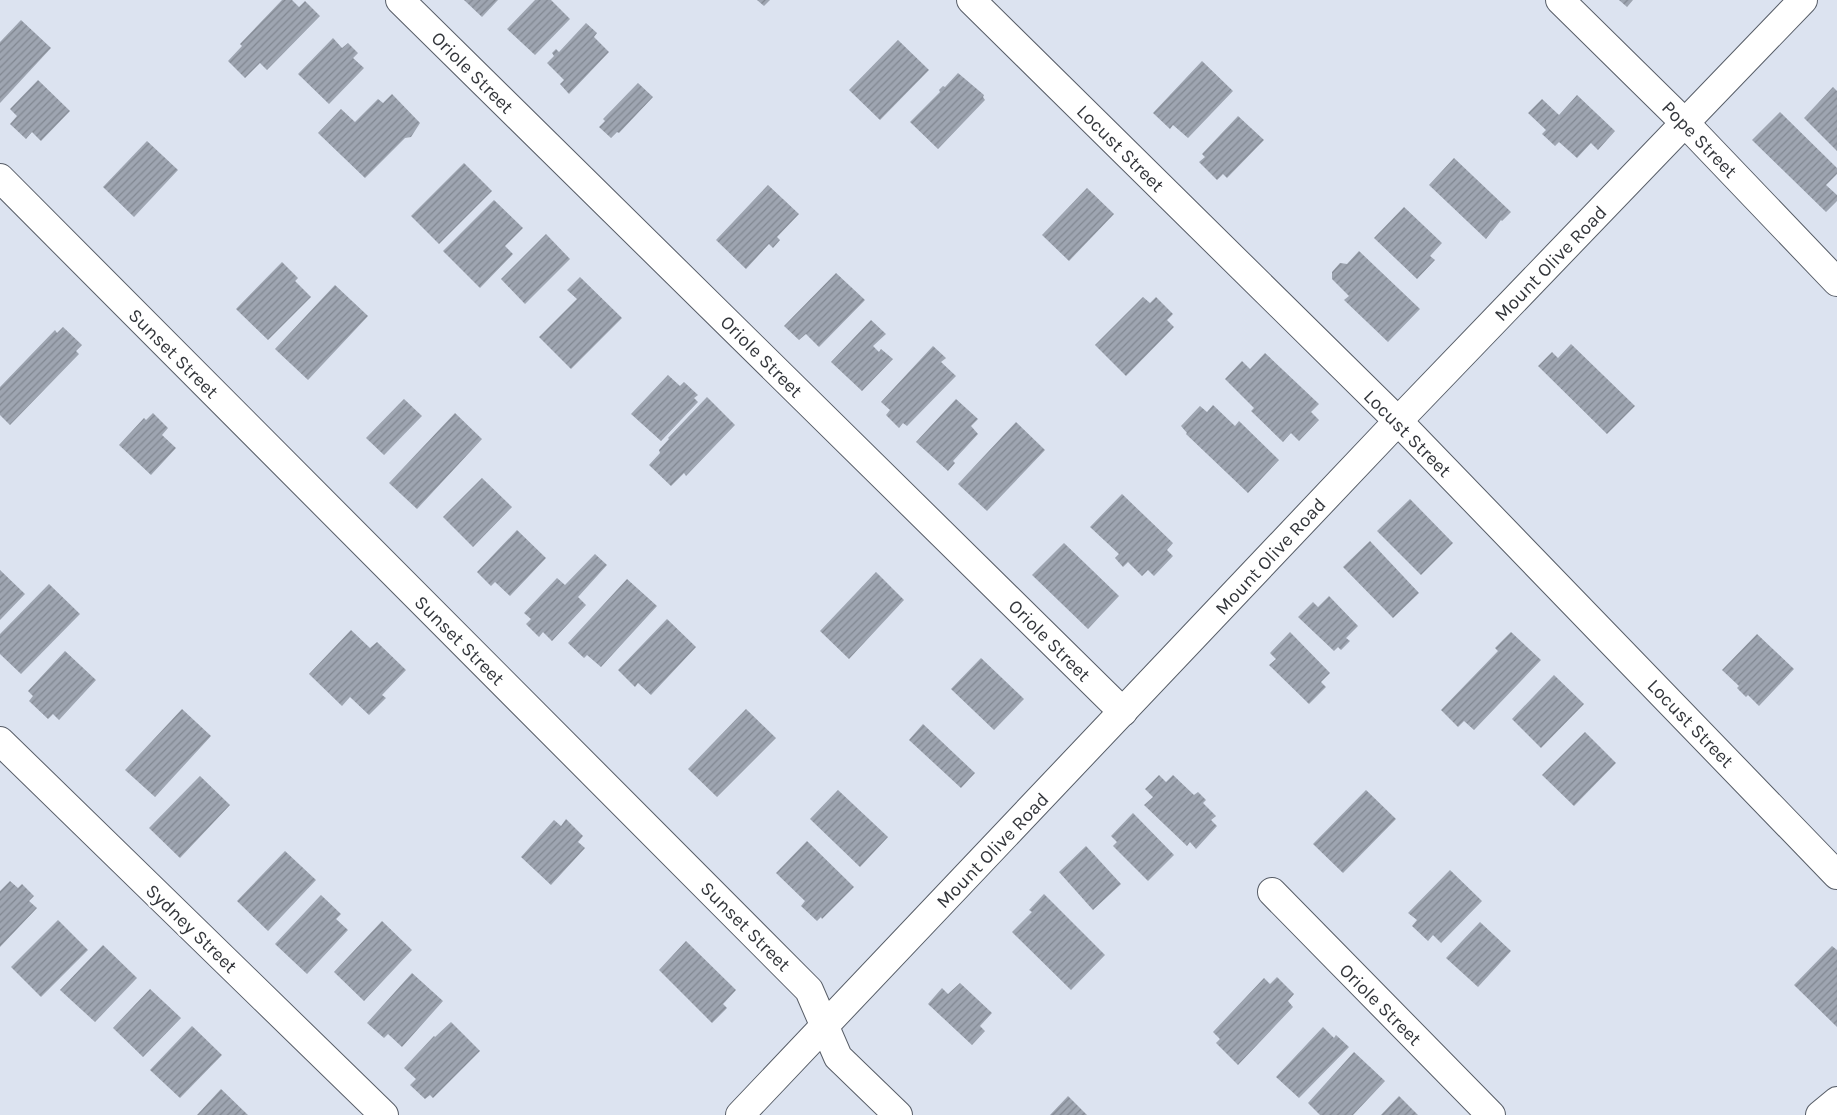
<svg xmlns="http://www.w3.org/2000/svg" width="1837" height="1115" font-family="Karla,sans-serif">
	<defs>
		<pattern id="building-hatch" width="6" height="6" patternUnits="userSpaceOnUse" patternTransform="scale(1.25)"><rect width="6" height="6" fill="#9ea5b1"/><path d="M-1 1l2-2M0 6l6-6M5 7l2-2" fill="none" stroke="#818791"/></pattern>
	</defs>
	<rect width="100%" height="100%" fill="#dce3f0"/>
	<g fill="url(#building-hatch)">
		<path d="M282,0H292L299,7L305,1L320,16L267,70L260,63L245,78L228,61L242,46L240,44Z"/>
		<path d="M464,0H498L482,17Z"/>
		<path d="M535,0H551L570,19L535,55L507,29Z"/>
		<path d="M757,0H770L764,6Z"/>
		<path d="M1619,0H1633L1627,7Z"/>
		<path d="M21,20L51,48L0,103V42Z"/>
		<path d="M586,23L597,33L594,37L609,52L569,94L560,84L564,80L547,63L554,56L552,53L556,49L559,52Z"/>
		<path d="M333,38L342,48L348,43L358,53L353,58L364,68L329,104L298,74Z"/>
		<path d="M898,40L929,70L880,120L849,90Z"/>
		<path d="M1202,61L1233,91L1188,138L1173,125L1170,129L1153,113Z"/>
		<path d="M958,73L984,95L983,97L985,100L938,149L910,122L940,92L939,90L943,86L945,87Z"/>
		<path d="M38,80L70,111L41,141L32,132L26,139L10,124L17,116L10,109Z"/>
		<path d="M638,83L653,97L619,133L617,132L611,138L599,127L605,121L603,119Z"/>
		<path d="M1833,87L1837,91V151L1804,118Z"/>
		<path d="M392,94L420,123L411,137L405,138L365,178L318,133L341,109L355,122L378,99L383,103Z"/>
		<path d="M1577,95L1615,131L1598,150L1591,143L1577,158L1559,142L1555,146L1542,134L1546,130L1528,113L1542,99L1559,115Z"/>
		<path d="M1780,112L1837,168V174L1826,185L1837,195V201L1826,212L1752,140Z"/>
		<path d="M1238,116L1264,140L1227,178L1223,174L1217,180L1199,162L1205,157L1202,154Z"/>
		<path d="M147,141L178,170L134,217L103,187Z"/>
		<path d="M1454,158L1511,212L1502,221L1501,220L1486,239L1429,185Z"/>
		<path d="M464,163L492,191L439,244L411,216Z"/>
		<path d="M768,185L799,214L777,237L780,240L773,248L769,244L746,269L716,240Z"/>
		<path d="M1087,188L1114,214L1069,261L1042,235Z"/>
		<path d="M494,200L523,228L505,246L513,254L480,288L443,251Z"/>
		<path d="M1404,207L1442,243L1430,256L1435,260L1417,279L1374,238Z"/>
		<path d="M546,234L570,259L525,304L501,279Z"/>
		<path d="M1359,251L1420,309L1388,342L1344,300L1349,296L1332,279V272L1340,263L1347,264Z"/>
		<path d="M282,262L298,278L295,281L311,297L268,340L236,309Z"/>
		<path d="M836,273L865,300L819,347L806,334L799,340L784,326Z"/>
		<path d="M580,277L622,318L571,369L539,337L577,299L567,290Z"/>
		<path d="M335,285L368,316L308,380L275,349Z"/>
		<path d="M1143,297L1150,303L1156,297L1173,314L1167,320L1174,327L1126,376L1095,345Z"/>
		<path d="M871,320L886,334L873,346L879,352L881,349L893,359L862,391L831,362Z"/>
		<path d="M63,327L82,345L76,351L79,354L10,425L0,415V387L55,330L57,333Z"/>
		<path d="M1571,344L1635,406L1607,434L1538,366L1552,352L1558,358Z"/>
		<path d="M933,346L946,358L941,362L956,376L907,426L903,423L899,428L886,415L890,410L881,402Z"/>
		<path d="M1265,353L1319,404L1311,412L1319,420L1299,441L1291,433L1283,442L1251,411L1254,408L1225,379L1242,361L1250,369Z"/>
		<path d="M668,375L680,386L684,382L698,395L694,398L698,402L661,441L631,414Z"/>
		<path d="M707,397L735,425L686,476L684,473L671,486L649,465L660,453L659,450L669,439L668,438Z"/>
		<path d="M404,399L422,416L384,455L366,438Z"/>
		<path d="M956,399L978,419L971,426L978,434L953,461L955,463L948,471L916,442Z"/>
		<path d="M1213,405L1235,426L1239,421L1279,460L1248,493L1186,434L1187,433L1181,426L1200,406L1207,412Z"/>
		<path d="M153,413L168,428L162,435L176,448L151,475L119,445L144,418L146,420Z"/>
		<path d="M455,413L482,439L417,509L389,483Z"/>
		<path d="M1016,422L1045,450L987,511L958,484Z"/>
		<path d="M482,478L512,507L473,547L443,517Z"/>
		<path d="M1122,494L1173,543L1167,550L1173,556L1154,576L1148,570L1142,576L1128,562L1123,567L1115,558L1119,554L1090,527Z"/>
		<path d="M1410,499L1453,543L1421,575L1377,531Z"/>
		<path d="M517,530L546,558L510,596L495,582L491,586L477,572Z"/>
		<path d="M1370,541L1419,593L1393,618L1343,567Z"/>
		<path d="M1064,543L1119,596L1088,629L1032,575Z"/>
		<path d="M595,554L607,565L578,597L586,605L552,641L543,632L539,637L526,624L531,619L524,613L557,578L565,585Z"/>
		<path d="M0,570L25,594L0,620Z"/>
		<path d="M876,572L904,600L849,659L820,631Z"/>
		<path d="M627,579L657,606L601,667L587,655L584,658L568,643Z"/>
		<path d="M49,584L80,614L21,674L0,654V634Z"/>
		<path d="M1329,596L1358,626L1346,638L1350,641L1341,650L1338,647L1334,651L1298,617L1313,602L1318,607Z"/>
		<path d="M667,619L696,647L651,695L638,683L635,687L618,670Z"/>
		<path d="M351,630L370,648L377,642L406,670L382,695L386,698L369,715L350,697L342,706L309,674Z"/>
		<path d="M1290,632L1330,673L1321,682L1326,687L1309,704L1269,665L1276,659L1270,653Z"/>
		<path d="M1511,632L1541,660L1474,730L1464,721L1458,727L1441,710L1498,651L1495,648Z"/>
		<path d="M1757,634L1794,669L1759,706L1748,695L1746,697L1737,688L1739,686L1722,670Z"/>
		<path d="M65,651L96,680L59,720L53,714L48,719L29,701L33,696L28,691Z"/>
		<path d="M981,658L1024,699L994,730L951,689Z"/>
		<path d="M1554,675L1584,704L1541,748L1512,719Z"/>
		<path d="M182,709L211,736L155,797L125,770Z"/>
		<path d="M746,709L776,738L717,797L688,769Z"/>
		<path d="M923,724L975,773L961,788L909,740Z"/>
		<path d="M1585,732L1616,763L1574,806L1542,775Z"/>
		<path d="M1159,775L1166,782L1173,775L1194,795L1198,792L1206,800L1203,803L1216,816L1211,820L1217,826L1196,849L1190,842L1187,846L1144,805L1153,797L1145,789Z"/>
		<path d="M200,776L230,805L180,858L149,828Z"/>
		<path d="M838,790L888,837L860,867L810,819Z"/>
		<path d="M1366,790L1396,819L1343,873L1313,844Z"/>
		<path d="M1133,813L1174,855L1148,881L1113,846L1117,842L1111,836Z"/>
		<path d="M566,819L583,836L578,842L585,848L551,885L521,857L554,820L561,826Z"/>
		<path d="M807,841L854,887L822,919L821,917L817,921L801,906L805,901L776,873Z"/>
		<path d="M1086,846L1121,884L1093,910L1059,872Z"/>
		<path d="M285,851L316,880L268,931L237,901Z"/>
		<path d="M1450,870L1482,901L1441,943L1433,935L1428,941L1412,926L1417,920L1408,913Z"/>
		<path d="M10,881L18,888L22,884L34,896L29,901L37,908L0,947V891Z"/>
		<path d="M1044,894L1105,955L1071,990L1012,932L1032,912L1029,910Z"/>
		<path d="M321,895L341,914L336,919L348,930L307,974L275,944Z"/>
		<path d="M58,920L88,950L41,997L11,967Z"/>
		<path d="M382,921L412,950L364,1001L334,972Z"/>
		<path d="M1480,922L1511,951L1478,987L1446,958Z"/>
		<path d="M686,941L736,990L723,1004L727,1008L712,1023L659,970Z"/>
		<path d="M103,945L137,978L95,1022L60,990Z"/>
		<path d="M1832,946L1837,950V1027L1794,985Z"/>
		<path d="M412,973L443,1001L402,1047L388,1034L384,1038L367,1023Z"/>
		<path d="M1277,977L1294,994L1288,1001L1293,1007L1238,1065L1216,1043L1220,1039L1213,1032L1264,978L1270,984Z"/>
		<path d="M960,983L992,1013L980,1026L985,1031L972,1045L928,1004L942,988L948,994Z"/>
		<path d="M150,989L181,1018L143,1057L113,1028Z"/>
		<path d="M451,1022L480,1051L433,1098L430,1095L425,1099L410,1085L416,1079L404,1068L434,1036L435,1037Z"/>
		<path d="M192,1026L222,1055L180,1098L150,1070Z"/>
		<path d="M1323,1027L1334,1038L1336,1035L1349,1047L1299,1098L1276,1077Z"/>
		<path d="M1354,1052L1385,1081L1353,1115H1320L1308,1103Z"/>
		<path d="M221,1089L248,1115H197Z"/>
		<path d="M1068,1096L1087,1115H1050Z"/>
		<path d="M1399,1096L1418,1115H1381Z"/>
	</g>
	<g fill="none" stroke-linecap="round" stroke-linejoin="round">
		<defs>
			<g id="minor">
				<path d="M400,0L1123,712"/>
				<path d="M971,0L1398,421L1837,875"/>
				<path d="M1560,0L1685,123L1837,282"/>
				<path d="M0,178L809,990L838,1057L898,1115"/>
				<path d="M0,741L384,1115"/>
				<path d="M1272,892L1491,1115"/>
				<path d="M740,1115L1398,421L1803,0"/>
			</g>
			<path id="major" d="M1820,1115L1837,1101"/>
		</defs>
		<use href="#minor" stroke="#575d67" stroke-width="30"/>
		<use href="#major" stroke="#575d67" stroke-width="30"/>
		<use href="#minor" stroke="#fff" stroke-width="28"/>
		<use href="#major" stroke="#fff" stroke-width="28"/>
	</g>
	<g text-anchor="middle" stroke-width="5" stroke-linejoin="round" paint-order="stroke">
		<g font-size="19" fill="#33363b" stroke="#fff">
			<text transform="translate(473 72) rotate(45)" y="7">Oriole Street</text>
			<text transform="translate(1700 139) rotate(46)" y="7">Pope Street</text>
			<text transform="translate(1121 148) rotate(45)" y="7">Locust Street</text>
			<text transform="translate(1550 263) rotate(-46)" y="7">Mount Olive Road</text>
			<text transform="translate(174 353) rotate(45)" y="7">Sunset Street</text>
			<text transform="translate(762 356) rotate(45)" y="7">Oriole Street</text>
			<text transform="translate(1408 433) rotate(45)" y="7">Locust Street</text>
			<text transform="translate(1270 556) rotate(-47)" y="7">Mount Olive Road</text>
			<text transform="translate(460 640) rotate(45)" y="7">Sunset Street</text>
			<text transform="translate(1050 640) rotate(45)" y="7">Oriole Street</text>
			<text transform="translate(1691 723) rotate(46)" y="7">Locust Street</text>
			<text transform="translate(992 850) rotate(-46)" y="7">Mount Olive Road</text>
			<text transform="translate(746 926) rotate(45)" y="7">Sunset Street</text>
			<text transform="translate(192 928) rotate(44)" y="7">Sydney Street</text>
			<text transform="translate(1381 1004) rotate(45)" y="7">Oriole Street</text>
		</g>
	</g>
</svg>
